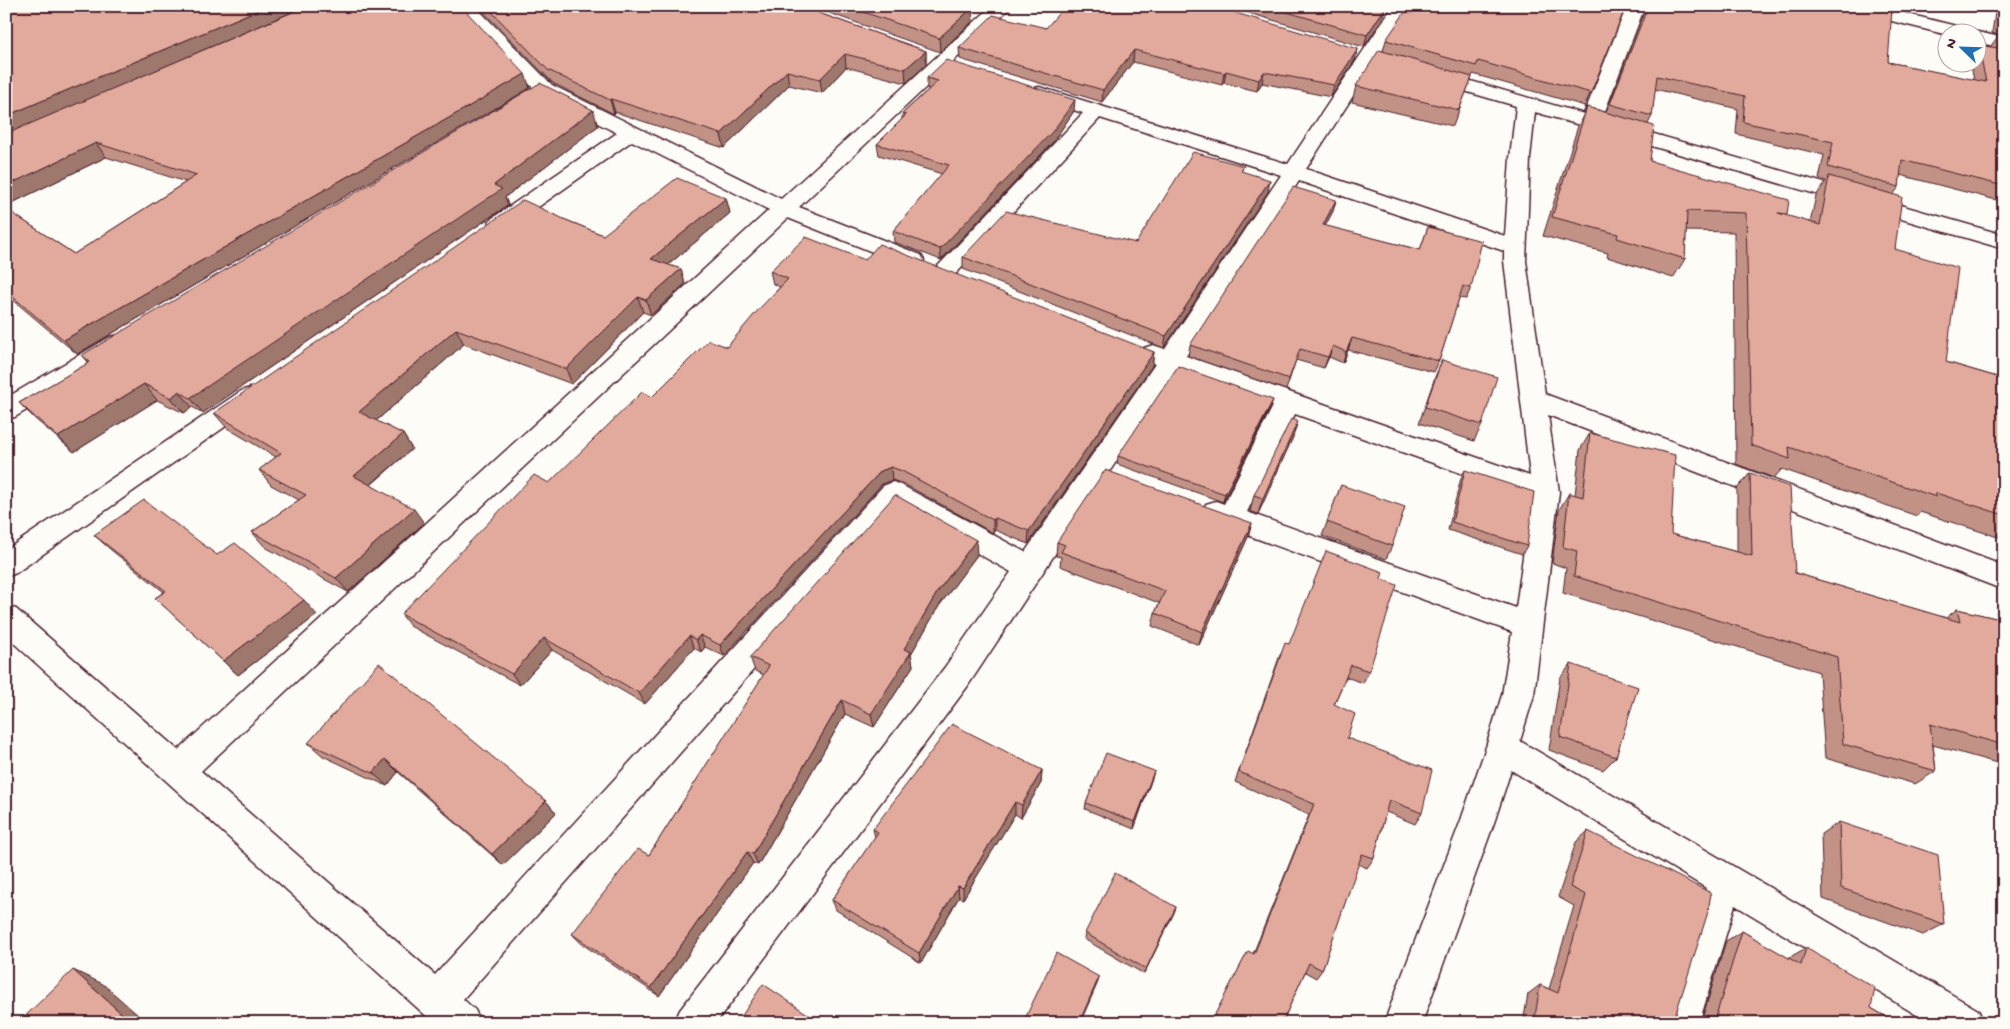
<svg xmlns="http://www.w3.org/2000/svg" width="2010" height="1029" font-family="'Gochi Hand',sans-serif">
	<rect width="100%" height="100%" fill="#fdfcf7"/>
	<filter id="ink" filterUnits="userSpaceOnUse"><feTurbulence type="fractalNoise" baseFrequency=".02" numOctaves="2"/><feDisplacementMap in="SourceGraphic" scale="10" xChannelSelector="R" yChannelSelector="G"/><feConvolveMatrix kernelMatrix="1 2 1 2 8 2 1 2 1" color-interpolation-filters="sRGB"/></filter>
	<g filter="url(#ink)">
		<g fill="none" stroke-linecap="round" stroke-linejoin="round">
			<defs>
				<g id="minor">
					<path d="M456,6H475L552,85L781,199L992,6H1012L799,207L921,255L924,260L921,265L913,267L905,265L788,218L201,771L435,975L883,486L893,482L903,486L1025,552L1155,364L1144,360L1141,354L1144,348L1153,345L1165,349L1281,175L1100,118L953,277L945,279L937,277L934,272L937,267L1083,113L1032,97L1029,93L1032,89L1039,87L1046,89L1288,164L1393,6H1411L1306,169L1505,236L1510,158L1516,106L1426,80L1424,76L1426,72L1433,70L1584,114L1627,6H1645L1602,119L2004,235V249L1535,112L1530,158L1526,261L1545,394L2004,566V590L1548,415L1559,492L1534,695L1520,741L1978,1010L1984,1023H1930L1735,905L1699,1023H1661L1706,888L1511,770L1495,820L1422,1023H1384L1461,820L1486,747L1502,695L1512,632L1206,520L1202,512L1206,504L1216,501L1224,504L1273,406L1176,371L967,687L716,1023H674L680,1010L945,667L1011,572L896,508L463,999L475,1010L481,1023H434L6,636V606L16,609L178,750L769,210L632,141L507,229L499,231L491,229L488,224L491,219L617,133L538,93ZM1299,181L1504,251V261L1530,476L1186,356ZM1295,414L1531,498L1516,608L1247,512Z"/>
					<path d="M1844,6H1876L1964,28L1967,32H1948V35L1847,10Z"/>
					<path d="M1974,32H1978L2004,38V49L1978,42V32Z"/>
					<path d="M119,335L128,337L131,343L128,349L15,417L6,419V398L110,337Z"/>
					<path d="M250,388L259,391L263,397L259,403L16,573L6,577V550L241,391Z"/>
				</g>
			</defs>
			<use href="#minor" stroke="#4a1f2b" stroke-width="3"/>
			<use href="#minor" fill="#fdfcf7" fill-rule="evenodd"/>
		</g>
		<g fill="#c29286" stroke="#4a1f2b" fill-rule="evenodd">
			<path d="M306,6L159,69L530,88L77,354L6,294V209L74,254L186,182L106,157L6,206L149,10Z"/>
			<path d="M478,6H799L926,51V65L906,83L846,67L822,93L789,85L724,148L615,112L614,114L553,83Z"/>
			<path d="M809,6H966L973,21L940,52Z"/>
			<path d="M1225,6H1375L1382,20L1364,47Z"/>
			<path d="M1625,6L1584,108L1585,106L1473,74L1453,126L1352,102L1356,86L1383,51L1386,40L1413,13Z"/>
			<path d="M1646,6H1882L1888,62L1974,80L1970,62H1978V45L1990,47L1999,35L1992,33L1996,6H2004V202L1900,175L1899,187L1893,195L1895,249L1946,362L2004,379V539L1920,512L1917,516L1782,469L1774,478L1736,464L1734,232L1686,231L1685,259L1673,278L1607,257L1608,253L1543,236L1578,126L1587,107L1606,112ZM1655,89L1738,109L1736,134L1824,155L1819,179L1826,181L1816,196L1810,223L1786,216L1787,214L1650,161L1648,124L1652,116Z"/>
			<path d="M1046,28L1358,49L1355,60L1331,97L1262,83L1257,91L1224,83L1222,85L1133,62L1102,102L960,59L959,48Z"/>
			<path d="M927,78L1074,111L1053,142L941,260L894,242L893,231L942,174L879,155L877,144L902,119V114L929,89H927Z"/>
			<path d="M598,126L505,197L508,205L203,413L192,407L184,413L157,400L74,452L35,419L19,403L89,363L82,355Z"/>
			<path d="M1243,172L1268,192L1164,348L963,269V257L1136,243Z"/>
			<path d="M726,198L730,213L668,265L681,269L685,284L651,315L643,312L572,384L464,344L376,421L403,434L412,449L371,485L424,523L348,592L265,547L252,532L299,500L271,485L259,470L276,457L227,428L214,413L566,220L603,235Z"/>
			<path d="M1336,200L1333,211L1325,226L1420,250L1428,227L1471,288L1466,299L1459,298L1439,361L1434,372L1348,350L1343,363L1329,357L1324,368L1296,360L1286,390L1188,356L1190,345Z"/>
			<path d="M865,260L1154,352L1152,366L1028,544L995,530L993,533L904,484L892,480L882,484L724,656L705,647L701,652L694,648L645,704L552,650L520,685L410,626L401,614L549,483L652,397L727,347L780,287L773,284L770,271Z"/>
			<path d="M1442,360L1482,425L1474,441L1419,423L1435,377Z"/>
			<path d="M1270,408L1223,502L1117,464L1118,456Z"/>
			<path d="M1590,433L1671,534L1737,552V489L1750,473L1795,573L1946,618L1957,609L2004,620V765L1933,745L1936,771L1915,784L1825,758L1819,672L1563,593L1566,568L1552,563L1559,510L1569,493L1575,495L1580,450Z"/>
			<path d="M1293,437L1258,514L1250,511L1254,495Z"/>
			<path d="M1465,470L1527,546L1522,554L1448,530L1461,478Z"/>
			<path d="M1341,485L1392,546L1386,559L1322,536Z"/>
			<path d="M1252,523L1248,537L1199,645L1152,626L1155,613L1159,603L1060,566L1061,557L1056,556L1057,542Z"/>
			<path d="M94,535L217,555L317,615L238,675L155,598L164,592L111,550Z"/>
			<path d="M977,555L939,606L911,654L913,666L874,727L845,714L758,865L753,863L659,996L582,944L572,934L649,855L764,675L755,671L750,657Z"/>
			<path d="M1381,579L1369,671L1363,683L1346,677L1334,704L1347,738L1422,813L1415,824L1386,812L1374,858L1367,868L1358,864L1322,970L1316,978L1305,972L1282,1023H1211L1244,959L1253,954L1309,815L1235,782L1280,655L1289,644Z"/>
			<path d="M1571,664L1616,757L1603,770L1549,750L1560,678Z"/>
			<path d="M308,743L546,801L556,813L503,865L398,772L387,786L323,756Z"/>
			<path d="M1042,770L1041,783L1021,818L1015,814L963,899L959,897L921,963L836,910L832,900L875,837L873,829Z"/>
			<path d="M1154,771L1152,778L1134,829L1085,809L1086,803Z"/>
			<path d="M1839,822L1944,924L1923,935L1823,899L1821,834Z"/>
			<path d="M1588,831L1675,1016H1703L1726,941L1742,931L1788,958L1806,948L1871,1008L1897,1023H1523L1528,994L1540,985L1549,989L1574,906L1558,897L1576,842Z"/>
			<path d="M1176,907L1144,974L1084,939L1085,933Z"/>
		</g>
		<g fill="#9e776d" stroke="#4a1f2b">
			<path d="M267,6H306L6,135V116Z"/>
			<path d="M972,8L973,21L940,52L939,38Z"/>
			<path d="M1385,8L1382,20L1364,47L1367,35Z"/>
			<path d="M1358,49L1355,60L1331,97L1334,85Z"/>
			<path d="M1134,50L1133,62L1102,102L1103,90Z"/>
			<path d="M926,51V65L906,83L905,69Z"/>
			<path d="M845,54L846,67L822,93L820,79Z"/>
			<path d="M787,71L789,85L724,148L721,134Z"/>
			<path d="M1226,71L1224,83L1222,85L1224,73Z"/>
			<path d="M1264,72L1262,83L1257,91L1259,80Z"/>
			<path d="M525,74L530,88L77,354L64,340Z"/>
			<path d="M611,99L615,112L614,114L610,100Z"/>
			<path d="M1075,100L1074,111L1053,142L941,260L940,249Z"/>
			<path d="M593,110L598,126L505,197L508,205L203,413L190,398L494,185Z"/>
			<path d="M96,143L106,157L6,206V186Z"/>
			<path d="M1270,180L1268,192L1164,348L1166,336Z"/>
			<path d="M726,198L730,213L656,275L651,259Z"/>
			<path d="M1336,200L1333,211L1320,236L1323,225Z"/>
			<path d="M681,269L685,284L651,315L646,300Z"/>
			<path d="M638,297L643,312L572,384L566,369Z"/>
			<path d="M456,329L464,344L369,427L359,412Z"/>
			<path d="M1352,338L1348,350L1343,363L1346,352Z"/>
			<path d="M1333,346L1329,357L1324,368L1328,357Z"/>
			<path d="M1154,352L1152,366L1028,544L1029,531Z"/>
			<path d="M144,384L157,400L74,452L58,437Z"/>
			<path d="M179,391L192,407L184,413L171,398Z"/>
			<path d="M1273,400L1270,408L1223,502L1225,494Z"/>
			<path d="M1298,421L1293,437L1258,514L1263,498Z"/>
			<path d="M403,434L412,449L364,490L354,476Z"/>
			<path d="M891,467L892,480L882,484L724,656L720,645L881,471Z"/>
			<path d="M414,509L424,523L348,592L336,578Z"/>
			<path d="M995,518V530L993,533V520Z"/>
			<path d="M1252,523L1248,537L1199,645L1202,632Z"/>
			<path d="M976,540L977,555L939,606L911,654L913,666L874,727L871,714L904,649L938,591Z"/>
			<path d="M304,600L317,615L238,675L223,661Z"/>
			<path d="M700,635L705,647L701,652L696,640Z"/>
			<path d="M689,636L694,648L645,704L639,693Z"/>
			<path d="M544,638L552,650L520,685L512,674Z"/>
			<path d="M842,700L845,714L758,865L753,854Z"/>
			<path d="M385,759L398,772L387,786L373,773Z"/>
			<path d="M1042,770L1041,783L1021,818L1022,805Z"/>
			<path d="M1154,771L1152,778L1134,829L1135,822Z"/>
			<path d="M546,801L556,813L503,865L492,854Z"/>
			<path d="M1015,802V814L963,899V888Z"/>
			<path d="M747,852L753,863L659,996L651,988Z"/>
			<path d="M958,886L959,897L921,963L919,953Z"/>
			<path d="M1176,907L1174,913L1144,974L1146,969Z"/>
			<path d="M73,970L103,984L147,1023H132Z"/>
			<path d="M1099,977L1098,982L1080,1023H1079Z"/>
		</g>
		<g fill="#e2aa9c" stroke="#4a1f2b">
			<path d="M6,6H138L149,10L159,6H267L6,116Z"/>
			<path d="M307,6H461L525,74L64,340L6,291V209L74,254L197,175L96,143L6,186V134Z"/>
			<path d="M486,6H799L926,51L905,69L845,54L820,79L787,71L721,134L611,99L610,100L548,70Z"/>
			<path d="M846,6H966L972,8L939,38Z"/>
			<path d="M1065,6H1212L1358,49L1334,85L1264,72L1259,80L1226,71L1224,73L1134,50L1103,90L959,48L993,15L1046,28Z"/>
			<path d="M1266,6H1375L1385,8L1367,35Z"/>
			<path d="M1416,6H1626L1590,95L1591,93L1478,61L1476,66L1386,40L1405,12L1413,13Z"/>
			<path d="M1648,6H1882L1892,9L1888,62L1986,82L1978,45L1998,48L1999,35L2004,36V186L1902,160L1899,187L1828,167L1833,142L1743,122L1745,96L1657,76L1652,116L1610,104Z"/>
			<path d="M2003,6H2004V22L2001,21Z"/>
			<path d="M1379,50L1472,77L1459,110L1356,86Z"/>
			<path d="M946,60L1075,100L1053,131L940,249L893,231L949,165L877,144L906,115L902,114L938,81L927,78Z"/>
			<path d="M540,83L593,110L494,185L502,189L190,398L179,391L171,398L144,384L58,437L19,403L90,362L82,355Z"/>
			<path d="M1587,107L1654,126L1650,161L1789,200L1787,214L1778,213L1820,225L1829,176L1902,197L1895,249L1958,268L1946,362L2004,379V515L1936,493V497L1789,447L1790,459L1751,445L1746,213L1687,211L1685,259L1617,238L1618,234L1552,217Z"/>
			<path d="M1193,152L1244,166L1241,171L1270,180L1166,336L963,257L1006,211L1136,243Z"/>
			<path d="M677,178L726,198L651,259L681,269L646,300L638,297L566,369L456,329L359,412L403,434L354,476L414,509L336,578L252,532L306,495L259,470L281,453L214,413L523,200L566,220L603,235Z"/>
			<path d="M1293,187L1336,200L1323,225L1420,250L1428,227L1482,241L1471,288L1463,286L1439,361L1352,338L1346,352L1333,346L1328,357L1300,349L1289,379L1190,345Z"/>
			<path d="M806,237L865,260L879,244L1154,352L1029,531L995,518L993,520L902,471L891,467L881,471L720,645L700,635L696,640L689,636L639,693L544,638L512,674L401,614L534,475L549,483L642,392L652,397L709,340L727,347L758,310L788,279L770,271Z"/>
			<path d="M1442,360L1497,377L1482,425L1425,407Z"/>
			<path d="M1178,366L1273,400L1225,494L1118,456Z"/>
			<path d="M1291,419L1298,421L1263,498L1254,495Z"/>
			<path d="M1590,433L1675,455L1671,534L1752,556L1750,473L1790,487L1795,573L1960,622L1957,609L2004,620V745L1930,724L1936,771L1843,744L1837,657L1574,576L1577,551L1563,547L1569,493L1583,497Z"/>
			<path d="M1105,470L1252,523L1202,632L1155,613L1165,591L1061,552L1065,545L1057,542Z"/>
			<path d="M1465,470L1534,492L1527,546L1452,522Z"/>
			<path d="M1341,485L1405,507L1392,546L1327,522Z"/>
			<path d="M895,495L976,540L938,591L904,649L911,652L871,714L842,700L753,854L747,852L651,988L572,934L638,849L649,855L769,666L750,657Z"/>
			<path d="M144,500L217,555L235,543L304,600L223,661L155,598L166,591L94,535Z"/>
			<path d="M1326,551L1383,572L1381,579L1397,585L1369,671L1351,665L1334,704L1355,714L1347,738L1432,770L1422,813L1389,800L1374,858L1362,854L1322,970L1309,963L1282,1023H1216L1212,1020L1248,951L1254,954L1314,804L1239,772L1285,643L1289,644Z"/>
			<path d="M379,663L546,801L492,854L385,759L373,773L308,743Z"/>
			<path d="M1571,664L1638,687L1616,757L1560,737Z"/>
			<path d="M952,724L1042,770L1022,805L1015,802L963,888L958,886L919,953L832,900L878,832L873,829Z"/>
			<path d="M1106,753L1154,771L1135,822L1086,803Z"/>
			<path d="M1839,822L1938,855L1944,924L1841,888Z"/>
			<path d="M1588,831L1711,893L1708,912L1675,1016H1716L1742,931L1801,965L1806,948L1875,988L1871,1008L1897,1023H1534L1540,985L1558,993L1586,895L1570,887Z"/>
			<path d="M1115,873L1176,907L1146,969L1085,933Z"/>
			<path d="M1056,953L1099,977L1079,1023H1023Z"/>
			<path d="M73,970L132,1023H18Z"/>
			<path d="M763,984L821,1023H737Z"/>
		</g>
	</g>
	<rect width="2010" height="1029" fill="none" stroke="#fdfcf7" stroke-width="25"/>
	<rect x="12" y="12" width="1985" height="1004" fill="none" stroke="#4a1f2b" stroke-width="2" filter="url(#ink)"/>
	<g transform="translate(1962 48) rotate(293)"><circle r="24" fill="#fdfcf7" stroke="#b5a4a5"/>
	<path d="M0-4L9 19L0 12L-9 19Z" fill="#1f6fb2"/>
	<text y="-8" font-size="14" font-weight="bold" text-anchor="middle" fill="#4a1f2b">N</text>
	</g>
</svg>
